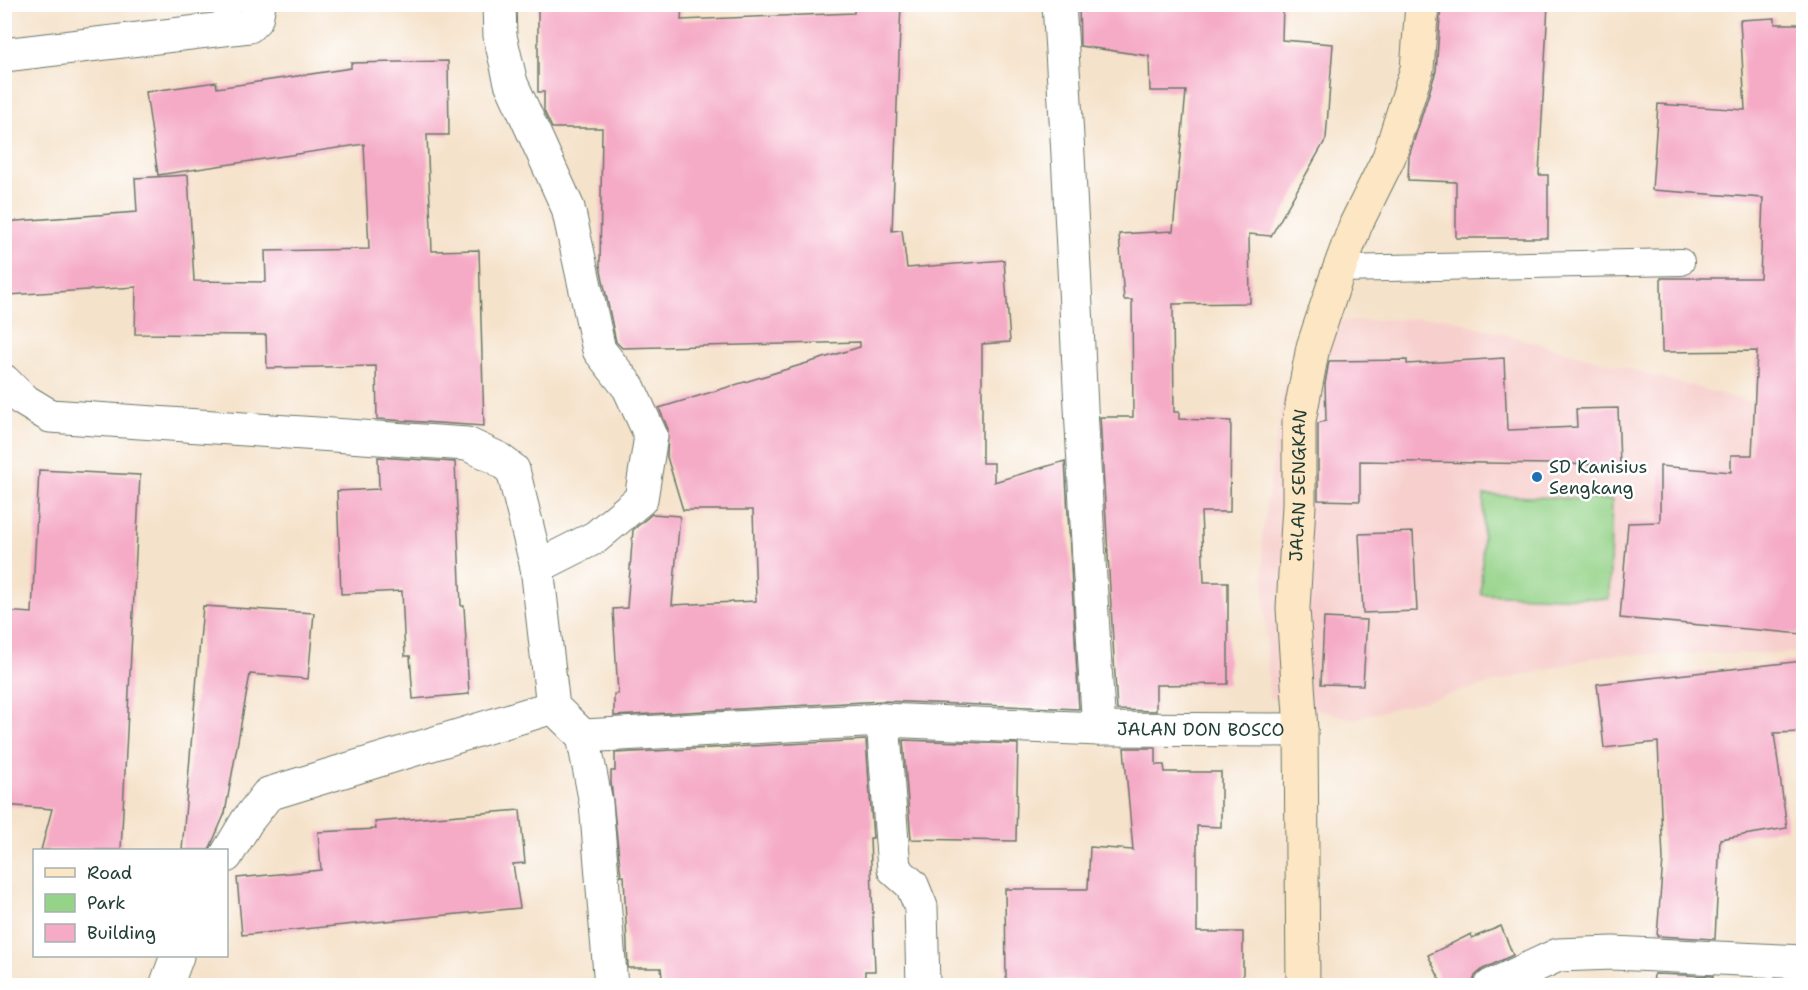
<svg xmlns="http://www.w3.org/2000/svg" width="1808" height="990" font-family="'Shantell Sans',sans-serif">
	<rect width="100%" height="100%" fill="#fff"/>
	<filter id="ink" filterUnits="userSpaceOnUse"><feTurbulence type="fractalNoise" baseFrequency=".0167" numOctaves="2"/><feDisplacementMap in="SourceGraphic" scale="12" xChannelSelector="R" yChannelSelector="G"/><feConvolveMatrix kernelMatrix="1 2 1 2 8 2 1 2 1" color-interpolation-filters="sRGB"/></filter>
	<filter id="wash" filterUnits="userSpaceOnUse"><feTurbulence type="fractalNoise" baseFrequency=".008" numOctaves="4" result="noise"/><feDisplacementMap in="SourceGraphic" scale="24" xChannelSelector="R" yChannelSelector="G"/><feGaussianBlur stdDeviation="1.35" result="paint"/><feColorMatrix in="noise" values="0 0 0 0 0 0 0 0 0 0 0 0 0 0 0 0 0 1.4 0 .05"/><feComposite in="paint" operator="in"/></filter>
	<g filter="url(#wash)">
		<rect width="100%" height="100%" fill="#f5e2ca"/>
		<path fill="#f7d0ce" d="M1443,317L1803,417V653L1604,655L1352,719L1269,697L1262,538L1284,387L1312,323Z"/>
		<path fill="#95d389" stroke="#5a885e" stroke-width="1.5" d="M1484,495L1612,500L1609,599L1481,594Z"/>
		<g id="blocks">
			<g fill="#f5abc6">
				<path d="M538,4H682L681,20L854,13V4H901L892,231L902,230L907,268L1004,260L1010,342L982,344V463H994V482L1065,461L1079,709L882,701L614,716V694H618L613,609L627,608L633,530L652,514L680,516L672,605L756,601L753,510H683L667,457L668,429L659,408L860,347V342L622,348L616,342L600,266L602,128H552L544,111V92H538Z"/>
				<path d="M1079,4H1116L1162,11V4H1283L1282,40L1333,44L1326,139L1271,236L1249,234L1250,303L1173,304L1174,412H1179V419L1231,421L1230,512H1201L1204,582H1228V684L1156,685V711L1117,710L1100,417H1133L1132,300H1124L1119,234L1173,231L1186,91H1150L1149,56L1080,46Z"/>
				<path d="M1441,4H1548L1539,175H1548V238H1456V182L1408,180L1409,156L1436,71Z"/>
				<path d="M1775,18V24H1803V634L1620,618L1628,523L1660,522V466L1731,472V455H1752L1757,351L1662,352L1661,278H1760L1763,198L1652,190L1658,104L1745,110L1740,20Z"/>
				<path d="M448,61L449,135H427L432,251L479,250L484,426L377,419L376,366L267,368L266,335L135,334L136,287L8,295L4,222L137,212L135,178L188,175L194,281L266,282L265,251L369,249L364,144L158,175L146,92L216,82L217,88L351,68V63Z"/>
				<path d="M1504,358L1507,430L1577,427L1576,409L1618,408L1620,465L1360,461V501L1318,500V423L1326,421L1325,384L1329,361L1407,360V364Z"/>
				<path d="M378,457L455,462L461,606H464L469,694L413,699L410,656H405L402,591L341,594L337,491L379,489Z"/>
				<path d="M39,470L140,475L121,850H41L52,809L4,805V611L32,613Z"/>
				<path d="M1413,532L1417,611L1363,613L1359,534Z"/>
				<path d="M203,606L314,613L308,679L250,674L225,813L209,850H182Z"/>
				<path d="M1324,618L1367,620L1363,685L1321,684Z"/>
				<path d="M1803,661V732L1774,733L1787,828L1720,839L1715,939L1657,936L1663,860L1658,742L1604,748L1597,684Z"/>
				<path d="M866,740L873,838H870L875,971H865V986H663L661,968H628L624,876H621L611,782V771H615V753Z"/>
				<path d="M903,740L1018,744L1016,841L911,839Z"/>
				<path d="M1124,748H1156V765H1164L1165,772H1221V827L1197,826V932H1243V985H1084V980L1006,981L1005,889H1088L1090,847L1133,850Z"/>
				<path d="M520,810L525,863L513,864L520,908L242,935L237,878L321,870L318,832L376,829L375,822Z"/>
				<path d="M1501,926L1513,955L1483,969L1475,976L1472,986H1443L1428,955L1471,934L1472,938Z"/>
				<path d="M1654,974L1713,976L1712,986H1653Z"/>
			</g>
		</g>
	</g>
	<g filter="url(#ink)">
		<use href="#blocks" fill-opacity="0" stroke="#6a7768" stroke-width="1.5"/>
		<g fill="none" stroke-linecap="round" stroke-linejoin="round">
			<defs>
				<path id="lane" d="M1339,269L1681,262"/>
				<g id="street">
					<path d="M499,4L500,36L511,83L568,208L599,350L629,388L651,436L641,499L596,537L537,567"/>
					<path d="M1059,4C1075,246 1083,488 1099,729"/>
					<path d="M4,55L249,26L256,19L259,4"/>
					<path id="s1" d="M4,381L22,399L50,416L467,444L497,458L513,470L537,567L553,707L583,736L883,720L1099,729L1301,730"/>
					<path d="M883,720L894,869L912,885L921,907L923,986"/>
					<path d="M583,736L596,803L611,986"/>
					<path d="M226,856L247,821L268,794L553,707"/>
					<path d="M166,986L177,956"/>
					<path d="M1491,986L1558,955L1613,953L1804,962"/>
				</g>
				<g id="secondary">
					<path id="s2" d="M1303,986L1301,730L1293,608L1299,505V421L1313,347L1336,278L1356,224L1389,157L1417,69L1422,4"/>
				</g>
			</defs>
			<use href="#lane" stroke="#6a7768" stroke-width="28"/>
			<use href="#street" stroke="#6a7768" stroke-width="35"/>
			<use href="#secondary" stroke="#6a7768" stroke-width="35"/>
			<use href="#lane" stroke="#fff" stroke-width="26"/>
			<use href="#street" stroke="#fff" stroke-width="33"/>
			<use href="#secondary" stroke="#fce6c4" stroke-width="33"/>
		</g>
	</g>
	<circle fill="#1f6fb2" stroke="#fff" stroke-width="2" cx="1537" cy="477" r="6"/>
	<g text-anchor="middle" stroke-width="5" stroke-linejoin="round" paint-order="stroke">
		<g font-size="18" fill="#1f3d34" stroke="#fff" text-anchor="start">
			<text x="1549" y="473">SD Kanisius<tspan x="1549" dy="21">Sengkang</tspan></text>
		</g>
		<g font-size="18" fill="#1f3d34" stroke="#fff">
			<text dy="6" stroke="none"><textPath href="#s2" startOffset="501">JALAN SENGKAN</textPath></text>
			<text dy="6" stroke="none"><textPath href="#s1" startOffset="1430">JALAN DON BOSCO</textPath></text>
		</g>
	</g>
	<rect width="1808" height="990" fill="none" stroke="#fff" stroke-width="24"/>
	<rect x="33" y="849" width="195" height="108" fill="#ffffff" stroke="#a5b1ae" stroke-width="1.5"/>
	<rect x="45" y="868" width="30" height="9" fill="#fce6c4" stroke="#a5b1ae" stroke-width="1.5"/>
	<text x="87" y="879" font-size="18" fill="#1f3d34">Road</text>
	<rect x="45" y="894" width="30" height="18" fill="#95d389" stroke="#a5b1ae" stroke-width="1.5"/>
	<text x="87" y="909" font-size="18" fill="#1f3d34">Park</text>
	<rect x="45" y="924" width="30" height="18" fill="#f5abc6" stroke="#a5b1ae" stroke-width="1.5"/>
	<text x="87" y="939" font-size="18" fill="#1f3d34">Building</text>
</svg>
